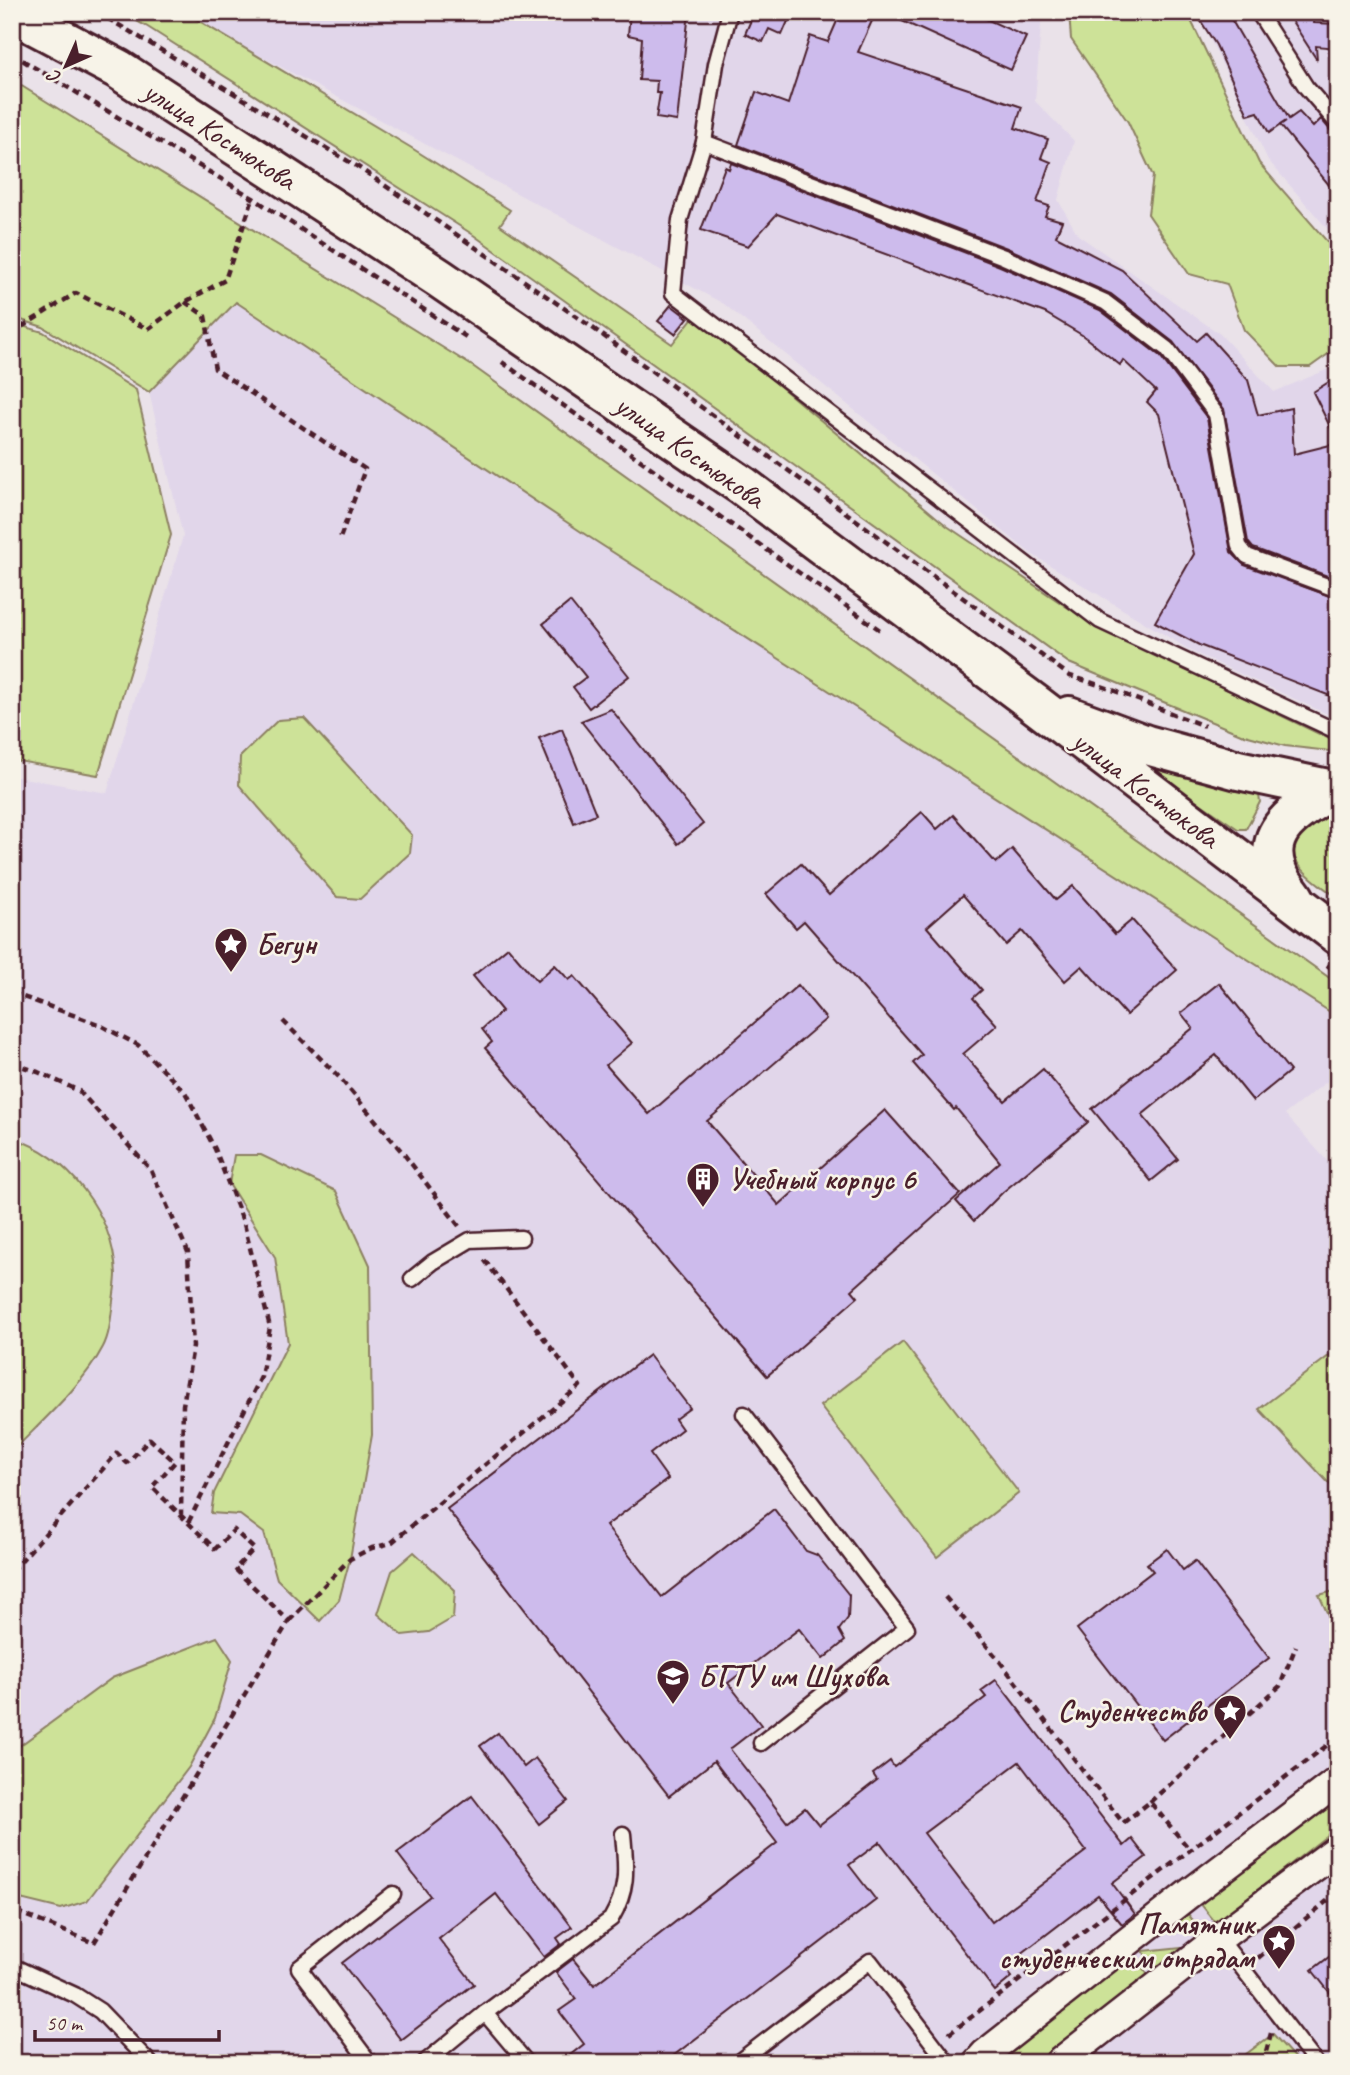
<svg xmlns="http://www.w3.org/2000/svg" width="1350" height="2075" font-family="Caveat,sans-serif">
	<rect width="100%" height="100%" fill="#eae2e9"/>
	<filter id="ink" filterUnits="userSpaceOnUse"><feTurbulence type="fractalNoise" baseFrequency=".0143" numOctaves="2"/><feDisplacementMap in="SourceGraphic" scale="14" xChannelSelector="R" yChannelSelector="G"/><feConvolveMatrix kernelMatrix="1 2 1 2 8 2 1 2 1" color-interpolation-filters="sRGB"/></filter>
	<g filter="url(#ink)">
		<g fill="#e1d6ea">
			<path d="M178,12H1042L1035,101L1074,141L1058,200L1078,235L1220,334L1274,392L1338,365V719L1193,652L1030,553L724,304Z"/>
			<path d="M1197,12H1338V241L1268,160Z"/>
			<path d="M236,302L586,535L1338,1017V1073L1285,1114L1338,1173V2063H12V776L107,793L183,536L149,392Z"/>
		</g>
		<g fill="#cde298" stroke="#8c8062" stroke-width="2">
			<path d="M120,12H184L410,147L510,210L500,225L672,344L695,315L947,526L1095,626L1338,743V752L1285,746L1241,734L1069,663L472,234L146,26Z"/>
			<path d="M1069,12H1187L1259,163L1338,254V347L1310,367H1280L1244,330L1227,284L1189,274L1148,214L1153,176L1128,122L1071,39Z"/>
			<path d="M12,80L474,367L1338,984V1017L586,535L236,302L149,392L43,327L12,317Z"/>
			<path d="M12,323L43,332L136,390L171,535L98,775L12,760Z"/>
			<path d="M304,718L412,835L410,853L360,899L337,897L239,785L240,757L278,720Z"/>
			<path d="M1130,756L1259,795L1260,802L1246,829H1238Z"/>
			<path d="M1330,812H1338V898C1320,884 1283,864 1295,837C1298,831 1304,824 1308,818Z"/>
			<path d="M12,1138C69,1155 113,1215 116,1274C116,1283 114,1292 113,1301C111,1316 110,1334 103,1347C84,1384 41,1422 12,1452Z"/>
			<path d="M234,1155H261L336,1191L370,1265L372,1435L350,1559L339,1600L320,1621L277,1579L264,1533L240,1515L211,1513L214,1493L288,1343L275,1257L229,1184Z"/>
			<path d="M903,1342L1019,1493L937,1557L820,1406Z"/>
			<path d="M1338,1349V1493L1259,1409Z"/>
			<path d="M414,1552L455,1590L453,1618L429,1632L402,1635L378,1614L392,1571Z"/>
			<path d="M1338,1590V1637L1319,1595Z"/>
			<path d="M217,1637L232,1660L215,1718L189,1767L87,1901L61,1909L12,1897V1756L18,1747L112,1678Z"/>
			<path d="M1338,1787V1827L1216,1923L1196,1898Z"/>
			<path d="M1183,1908L1200,1929L1149,1934Z"/>
			<path d="M1192,1946L1157,1971L1143,1951Z"/>
			<path d="M1129,1951L1150,1977L1038,2063H986Z"/>
			<path d="M1273,2034L1299,2063H1234Z"/>
		</g>
		<g fill="#cdbbec" stroke="#4a1f2b" stroke-width="2" fill-rule="evenodd">
			<path d="M630,12H689L677,121L656,118L660,93H656L657,81L639,80L642,38L628,35Z"/>
			<path d="M739,12H792L782,35L769,29L763,42L745,34L751,20L739,15Z"/>
			<path d="M841,12H876L858,52L1022,107L1015,128L1048,139L1041,158L1051,162L1037,202L1049,206L1045,216L1062,221L1056,236L1122,270L1197,341L1206,333L1248,380L1258,415L1291,408L1294,454L1338,443L1313,392L1332,380L1338,394V580L1253,548L1248,542L1224,409L1173,342L1111,294L1007,248L738,145L756,92L788,104L810,36L828,42Z"/>
			<path d="M882,12H971L1026,37L1011,70Z"/>
			<path d="M1195,12H1227L1289,119L1299,112L1313,127L1321,119L1331,131L1338,133V196L1280,125L1286,121L1269,133L1258,112L1248,115L1216,45Z"/>
			<path d="M1286,12H1313L1314,23L1338,24V48L1316,46L1317,60Z"/>
			<path d="M731,163L1000,266L1100,310L1160,356L1207,418L1231,552L1244,565L1338,599V699L1199,645L1155,622L1194,554L1159,414L1147,402L1156,391L1123,360L1120,365L1082,335L1045,313L777,214L748,246L701,230L725,167L729,169Z"/>
			<path d="M671,305L688,318L675,334L658,321Z"/>
			<path d="M570,602L629,676L589,708L573,687L586,677L543,624Z"/>
			<path d="M611,709L703,824L678,844L581,721Z"/>
			<path d="M562,729L596,814L574,823L539,738Z"/>
			<path d="M922,812L937,829L953,815L996,863L1012,849L1056,900L1073,886L1115,934L1132,920L1177,970L1126,1015L1082,966L1065,981L1022,931L1006,945L963,895L927,927L982,990L973,998L997,1025L963,1054L1005,1101L1043,1069L1088,1122L1003,1192L974,1221L956,1201L1000,1162L956,1108L954,1110L913,1063L922,1055L804,921L796,928L766,894L801,864L829,895Z"/>
			<path d="M508,947L537,981L555,965L569,980L574,976L632,1043L606,1065L649,1114L798,985L826,1019L707,1121L779,1205L885,1110L960,1194L852,1290L858,1297L767,1376L485,1048L492,1042L482,1029L502,1011L473,976Z"/>
			<path d="M1219,983L1290,1071L1253,1101L1216,1055L1142,1115L1178,1159L1151,1181L1092,1109L1193,1028L1181,1013Z"/>
			<path d="M649,1355L690,1408L675,1419L682,1429L650,1454L668,1479L606,1526L662,1597L774,1509L806,1551L817,1555L849,1595L848,1618L839,1630L845,1641L823,1659L799,1629L728,1683L761,1725L730,1749L787,1822L805,1808L819,1825L877,1780L873,1774L890,1761L894,1767L986,1697L981,1691L996,1680L1124,1846L1132,1839L1146,1857L1112,1883L1135,1914L1122,1924L1098,1895L1004,1967L1012,1977L995,1991L880,1842L849,1865L876,1900L664,2063H560L584,2044L559,2011L576,1999L556,1972L573,1959L594,1985L777,1843L714,1761L669,1796L447,1509ZM1019,1762L1086,1851L992,1922L924,1833Z"/>
			<path d="M1167,1549L1183,1570L1195,1561L1269,1658L1163,1740L1077,1629L1153,1571L1147,1564Z"/>
			<path d="M498,1733L524,1767L535,1758L568,1801L539,1824L480,1746Z"/>
			<path d="M472,1796L572,1927L557,1938L561,1944L544,1957L496,1894L439,1939L474,1984L401,2040L342,1963L430,1896L397,1853Z"/>
			<path d="M1338,1950V2003L1312,1970Z"/>
		</g>
		<g fill="none" stroke-linecap="round" stroke-linejoin="round">
			<defs>
				<g id="lane">
					<path d="M730,12L716,64L704,142L680,220L673,293L1100,621L1338,732"/>
					<path d="M1258,12L1306,87L1338,124"/>
					<path d="M704,142L1004,257L1105,302L1167,349L1216,414L1239,546L1247,556L1338,590"/>
					<path d="M412,1279L433,1262L470,1240L521,1238"/>
					<path d="M744,1414L907,1628L761,1743"/>
					<path d="M1219,1938L1316,2063"/>
					<path d="M12,1966L75,1995L100,2011L150,2063"/>
					<path d="M485,2013L527,2063"/>
					<path d="M367,2059L299,1968L393,1894"/>
					<path d="M424,2063L485,2013L611,1919C629,1888 626,1868 623,1834"/>
					<path d="M737,2063L870,1961L948,2063"/>
				</g>
				<g id="street">
					<path d="M977,2063L985,2054L1186,1896L1338,1781"/>
					<path d="M1059,2063L1219,1938L1338,1849"/>
				</g>
				<g id="secondary">
					<path d="M12,13L118,69L439,278L743,486L1035,704L1338,935"/>
					<path d="M1069,716L1147,745L1238,770L1338,791"/>
					<path d="M1295,899C1289,890 1280,880 1277,871C1261,829 1301,808 1331,790"/>
				</g>
			</defs>
			<use href="#lane" stroke="#4a1f2b" stroke-width="19"/>
			<use href="#street" stroke="#4a1f2b" stroke-width="33"/>
			<use href="#secondary" stroke="#4a1f2b" stroke-width="44"/>
			<g stroke="#4a1f2b" stroke-width="4.5" stroke-dasharray="7 5" stroke-linecap="butt">
				<path d="M97,12L358,167L590,326L1070,676C1116,689 1160,710 1205,726"/>
				<path d="M12,54L253,198L469,339"/>
				<path d="M185,302L205,316L215,369L365,469L339,541"/>
				<path d="M12,333L76,293L148,329L185,302L225,280L253,198"/>
				<path d="M502,362L880,630"/>
				<path d="M1327,965L1338,973"/>
				<path d="M12,993L98,1024L138,1045L185,1092L215,1149L244,1224L270,1327L261,1377L188,1523"/>
				<path d="M283,1021L339,1077L403,1153L459,1226"/>
				<path d="M12,1063L38,1072L79,1091L151,1170L188,1252L193,1347L183,1405L181,1514"/>
				<path d="M12,1571L117,1453L127,1463L150,1439L175,1462L152,1487L215,1549L234,1530L254,1549L235,1569L289,1621L94,1943L12,1910"/>
				<path d="M945,1597L998,1659L1123,1823L1150,1802L1190,1850"/>
				<path d="M289,1621L350,1559L372,1548L391,1543L580,1386L483,1258"/>
				<path d="M1150,1802L1280,1686L1296,1646"/>
				<path d="M1272,1931L1292,1929"/>
				<path d="M1258,1958L1338,1892"/>
				<path d="M949,2034L1338,1737"/>
				<path d="M1263,2063L1271,2033"/>
			</g>
			<use href="#lane" stroke="#f7f3e8" stroke-width="14"/>
			<use href="#street" stroke="#f7f3e8" stroke-width="28"/>
			<use href="#secondary" stroke="#f7f3e8" stroke-width="38"/>
		</g>
	</g>
	<defs>
		<symbol id="sight-pin" viewBox="-11 -11 22 30"><path d="M0 17L-7.5 6A9.5 9.5 0 1 1 7.5 6Z" fill="#4a1f2b" stroke="#f7f3e8"/><path d="M0-6L1.8-2.2L6-1.7L2.9 1.2L3.7 5.4L0 3.3L-3.7 5.4L-2.9 1.2L-6-1.7L-1.8-2.2Z" fill="#fff"/></symbol>
		<symbol id="building-pin" viewBox="-11 -11 22 30"><path d="M0 17L-7.5 6A9.5 9.5 0 1 1 7.5 6Z" fill="#4a1f2b" stroke="#f7f3e8"/><path d="M-4-6H4V6H1V3H-1V6H-4ZM-2.5-4.3h1.7v1.8h-1.7ZM.8-4.3h1.7v1.8H.8ZM-2.5-1h1.7V.8h-1.7ZM.8-1h1.7V.8H.8Z" fill="#fff"/></symbol>
		<symbol id="university-pin" viewBox="-11 -11 22 30"><path d="M0 17L-7.5 6A9.5 9.5 0 1 1 7.5 6Z" fill="#4a1f2b" stroke="#f7f3e8"/><path d="M0-5L7-2L0 1L-7-2ZM-4 1L0 2.5L4 1V4Q0 6-4 4Z" fill="#fff"/></symbol>
	</defs>
	<g fill-rule="evenodd">
		<use href="#sight-pin" x="212" y="925" width="38" height="52"/>
		<use href="#building-pin" x="684" y="1160" width="38" height="52"/>
		<use href="#university-pin" x="654" y="1657" width="38" height="52"/>
		<use href="#sight-pin" x="1211" y="1692" width="38" height="52"/>
		<use href="#sight-pin" x="1260" y="1922" width="38" height="52"/>
	</g>
	<g text-anchor="middle" stroke-width="5" stroke-linejoin="round" paint-order="stroke">
		<g font-size="30" fill="#4a1f2b" stroke="#f7f3e8">
			<text transform="translate(220 135) rotate(33)" y="10">улица Костюкова</text>
			<text transform="translate(690 451) rotate(35)" y="10">улица Костюкова</text>
			<text transform="translate(1146 789) rotate(37)" y="10">улица Костюкова</text>
		</g>
		<g font-size="30" font-weight="bold" fill="#4a1f2b" stroke="#f7f3e8" text-anchor="start">
			<text x="256" y="954">Бегун</text>
			<text x="728" y="1189">Учебный корпус 6</text>
			<text x="698" y="1686">БГТУ им Шухова</text>
			<text x="1206" y="1721" text-anchor="end">Студенчество</text>
			<text x="1254" y="1934" text-anchor="end">Памятник<tspan x="1254" dy="34">студенческим отрядам</tspan></text>
		</g>
	</g>
	<rect width="1350" height="2075" fill="none" stroke="#f7f3e8" stroke-width="42"/>
	<rect x="21" y="21" width="1308" height="2033" fill="none" stroke="#4a1f2b" stroke-width="2.5" filter="url(#ink)"/>
	<g transform="translate(66 66) rotate(225)" stroke="#f7f3e8" stroke-width="5" paint-order="stroke">
	<path d="M0-5L12 26L0 18L-12 26Z" fill="#4a1f2b"/>
	<text y="-10" font-size="19" font-weight="bold" text-anchor="middle" fill="#4a1f2b">С</text>
	</g>
	<path d="M35 2030v10h184v-10" fill="none" stroke="#4a1f2b" stroke-width="3.5"/>
	<text x="46" y="2030" font-size="21" fill="#4a1f2b" stroke="#f7f3e8" stroke-width="5" paint-order="stroke">50 m</text>
</svg>
